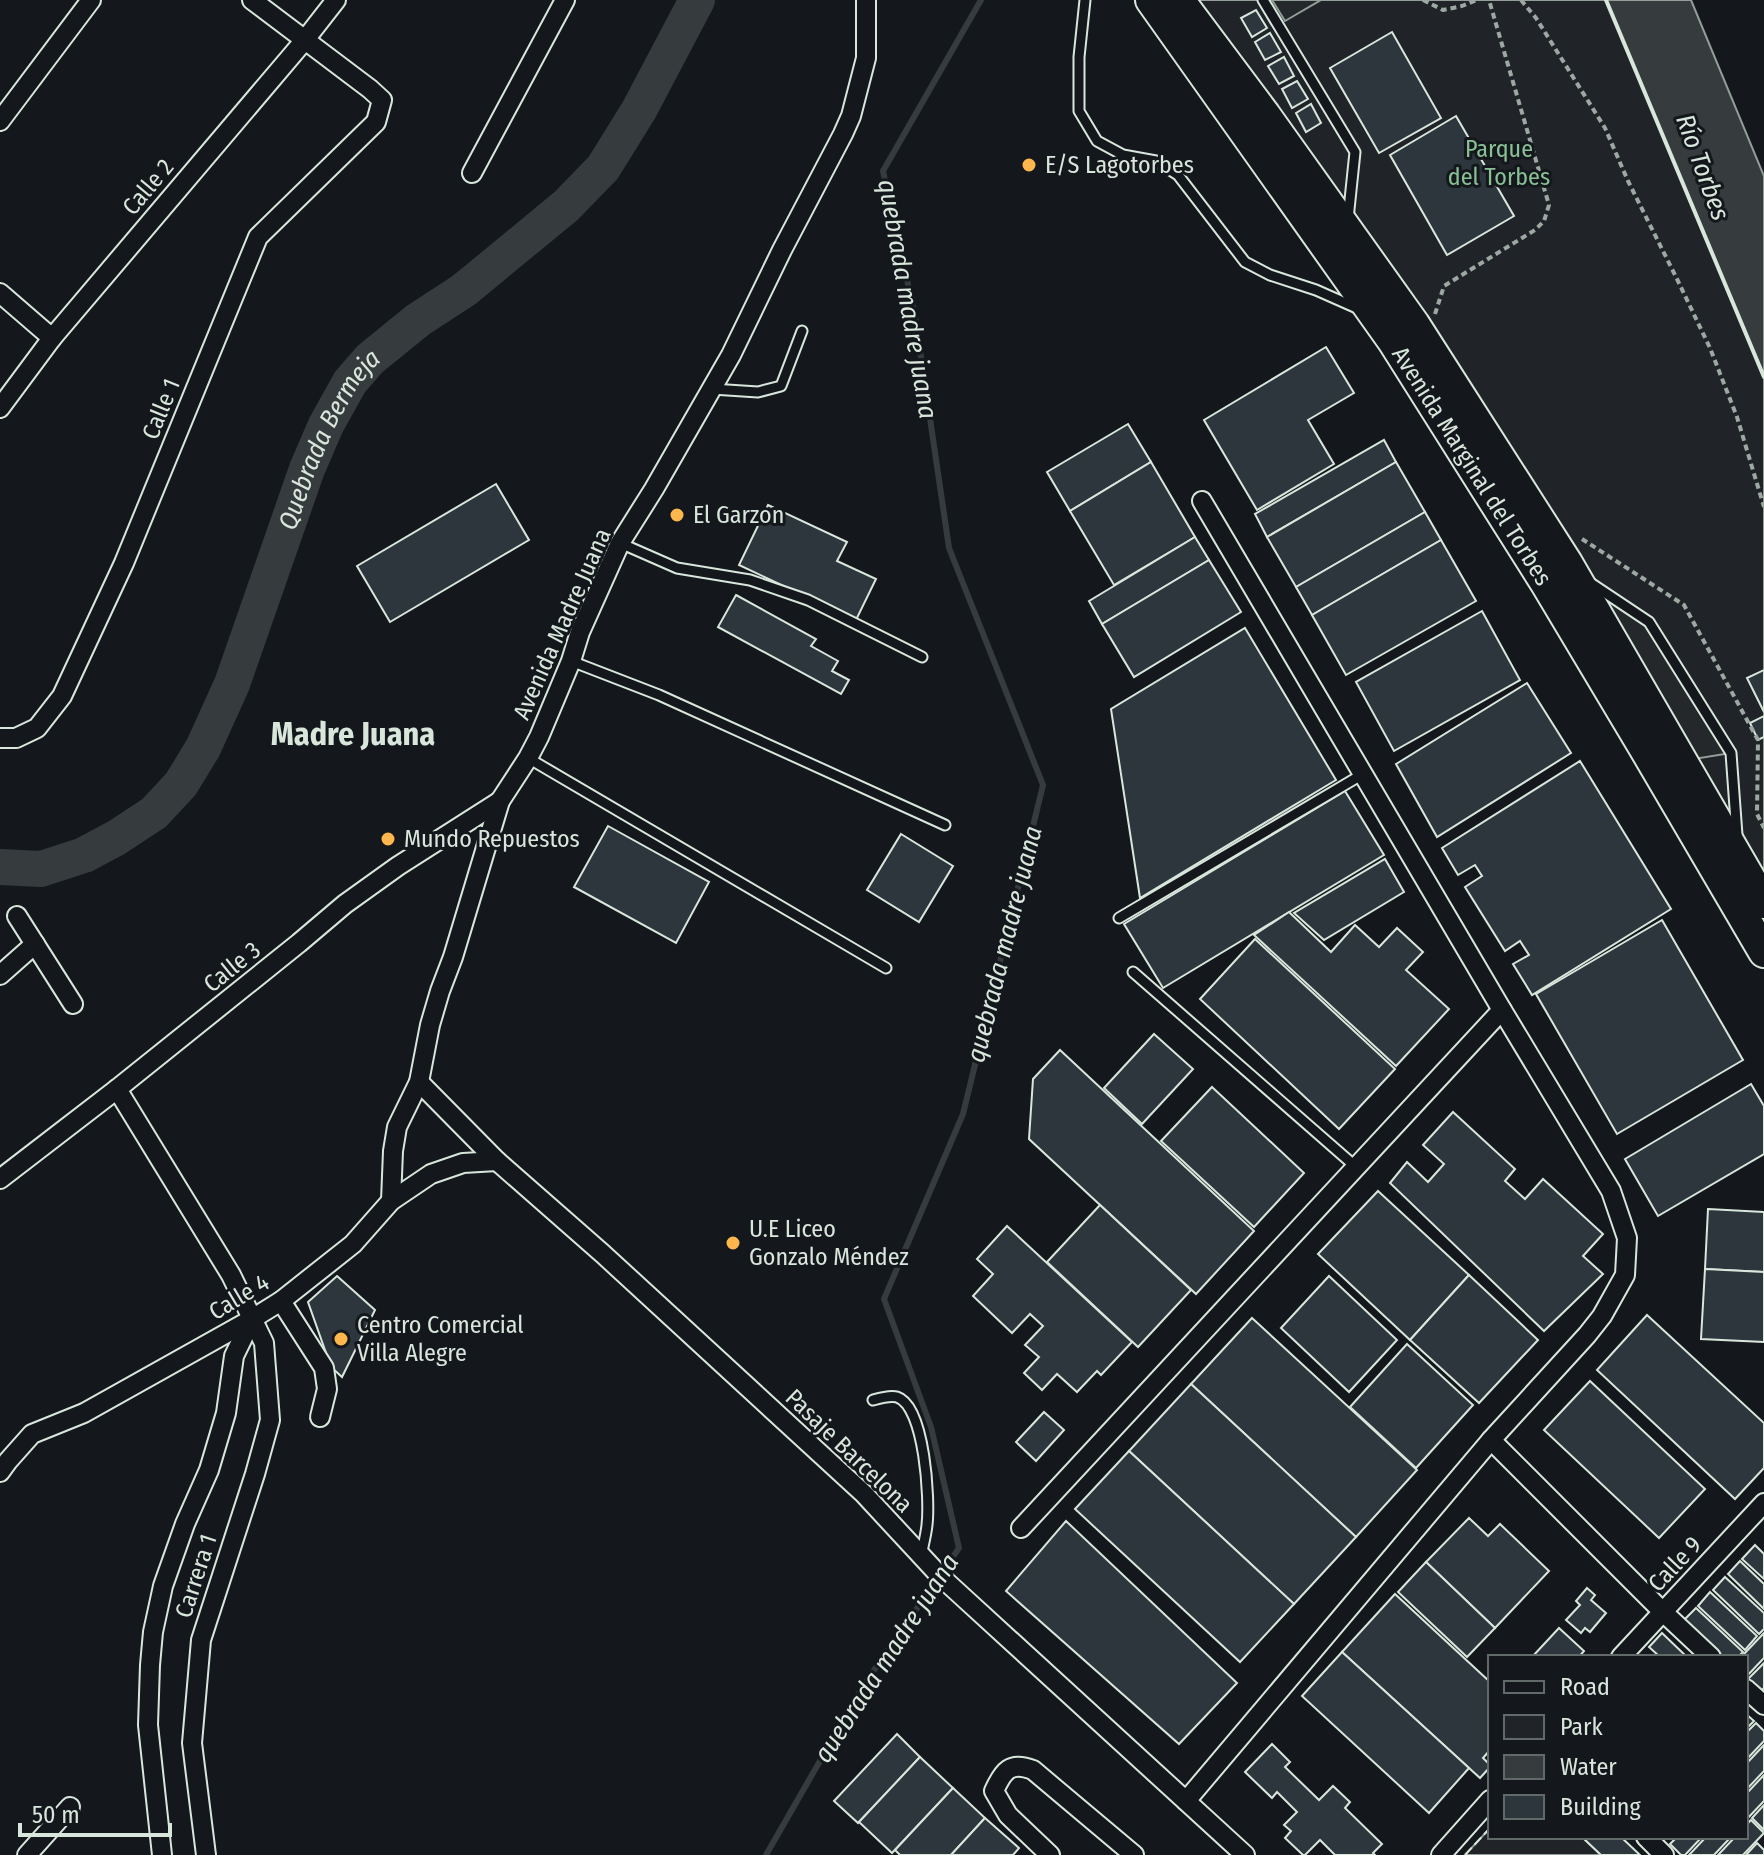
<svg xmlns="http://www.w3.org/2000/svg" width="1764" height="1855" font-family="'Fira Sans Condensed',sans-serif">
	<rect width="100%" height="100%" fill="#14181c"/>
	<g fill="#202428" stroke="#939e99" stroke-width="2">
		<path d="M1179,0H1606L1764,377V903Z"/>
		<path d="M1490,1828V1837H1582L1601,1855H1465Z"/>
	</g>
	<g fill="#24282b" stroke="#939e99" stroke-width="2">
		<path d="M1272,0H1321L1285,21Z"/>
		<path d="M1595,587L1649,622L1731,753L1694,759Z"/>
	</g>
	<path fill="#363b3e" stroke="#939e99" stroke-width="2" d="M1606,0H1691L1764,176V377Z"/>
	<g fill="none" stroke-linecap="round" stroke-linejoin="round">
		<path stroke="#363b3e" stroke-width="6" d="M766,1855L863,1686L959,1548L931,1427L884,1299L963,1114L1043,785L949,548L915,316L883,171L981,0"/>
		<path stroke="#363b3e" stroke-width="36" id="s1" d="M0,867L41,869L84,855L116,838L154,813L181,784L203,748L232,684L307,469L326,425L350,382L370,359L418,320L464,290L566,206L603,168L639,110L697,0"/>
	</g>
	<g fill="#2c363c" stroke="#d8e6dc" stroke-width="2">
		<path d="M1256,10L1267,28L1252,37L1241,18Z"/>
		<path d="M1392,32L1441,118L1379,153L1330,68Z"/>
		<path d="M1270,33L1281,52L1265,60L1255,42Z"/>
		<path d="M1284,57L1294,76L1279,84L1268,66Z"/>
		<path d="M1297,81L1308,99L1292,108L1282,89Z"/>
		<path d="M1311,104L1321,123L1306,132L1296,113Z"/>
		<path d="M1456,116L1514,216L1447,255L1390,155Z"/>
		<path d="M1326,347L1354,393L1308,420L1334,464L1257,510L1204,420Z"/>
		<path d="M1128,424L1151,462L1070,511L1047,472Z"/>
		<path d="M1384,440L1396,462L1267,537L1255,514Z"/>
		<path d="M1151,462L1195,537L1114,585L1070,511Z"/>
		<path d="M1396,462L1425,512L1296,587L1267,537Z"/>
		<path d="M496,484L529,540L390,622L357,566Z"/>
		<path d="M768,505L847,542L837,561L876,579L856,620L739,565Z"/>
		<path d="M1425,512L1441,540L1312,615L1296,587Z"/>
		<path d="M1195,537L1209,560L1102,624L1089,601Z"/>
		<path d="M1441,540L1476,601L1346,675L1312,615Z"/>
		<path d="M1209,560L1241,612L1134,677L1102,624Z"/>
		<path d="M736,595L816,639L811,646L838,661L832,671L849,680L841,694L718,627Z"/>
		<path d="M1482,611L1520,680L1394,751L1356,682Z"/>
		<path d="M1245,628L1336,780L1140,898L1111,709Z"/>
		<path d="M1764,670V712L1747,678Z"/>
		<path d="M1527,683L1571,753L1437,837L1396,764Z"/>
		<path d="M1764,716V737L1758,740L1750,723Z"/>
		<path d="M1580,761L1671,909L1532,995L1513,964L1529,955L1520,941L1505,951L1465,887L1482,876L1475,865L1458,875L1442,848Z"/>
		<path d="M1345,791L1384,855L1163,988L1124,924Z"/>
		<path d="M608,826L709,882L676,943L574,887Z"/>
		<path d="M901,834L953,866L919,922L867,890Z"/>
		<path d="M1385,859L1404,892L1324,940L1294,913Z"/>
		<path d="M1289,912L1331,952L1355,925L1379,947L1397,928L1423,952L1406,970L1449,1009L1396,1066L1254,935Z"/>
		<path d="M1662,920L1743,1060L1617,1134L1536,994Z"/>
		<path d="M1255,939L1395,1069L1339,1129L1200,999Z"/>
		<path d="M1154,1034L1193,1069L1142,1124L1104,1088Z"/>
		<path d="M1060,1050L1254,1231L1196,1294L1029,1139L1033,1079Z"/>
		<path d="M1751,1084L1764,1106V1154L1658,1216L1625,1159Z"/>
		<path d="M1212,1087L1304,1173L1254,1227L1161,1141Z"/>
		<path d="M1453,1112L1515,1169L1505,1181L1525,1199L1543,1179L1603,1234L1583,1256L1603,1274L1544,1331L1390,1183L1407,1162L1428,1182L1444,1164L1423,1145Z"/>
		<path d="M1378,1191L1469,1275L1410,1340L1318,1254Z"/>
		<path d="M1100,1205L1191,1290L1138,1347L1047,1262Z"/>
		<path d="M1708,1209L1764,1212V1272L1705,1269Z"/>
		<path d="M1007,1226L1132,1342L1101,1375L1097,1371L1077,1392L1057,1374L1042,1390L1024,1373L1039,1357L1025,1345L1043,1326L1030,1314L1012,1333L973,1296L993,1274L977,1259Z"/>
		<path d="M1705,1269L1764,1272V1342L1701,1339Z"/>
		<path d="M1469,1275L1538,1340L1479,1403L1410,1340Z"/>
		<path d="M337,1276L375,1310L342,1377L331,1367L308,1302Z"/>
		<path d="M1329,1276L1397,1340L1349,1392L1281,1328Z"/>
		<path d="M1647,1315L1764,1423V1468L1735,1499L1597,1370Z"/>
		<path d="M1252,1318L1417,1470L1356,1537L1191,1384Z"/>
		<path d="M1407,1344L1473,1405L1416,1468L1350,1407Z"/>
		<path d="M1590,1381L1705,1489L1659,1538L1544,1430Z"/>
		<path d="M1191,1384L1356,1537L1294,1604L1129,1451Z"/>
		<path d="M1044,1412L1064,1430L1036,1461L1016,1442Z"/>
		<path d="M1129,1451L1294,1604L1240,1662L1075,1509Z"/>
		<path d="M1469,1518L1488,1536L1500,1524L1549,1571L1495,1628L1426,1562Z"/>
		<path d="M1066,1521L1237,1683L1179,1744L1006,1591Z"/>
		<path d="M1755,1545L1764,1554V1579L1742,1559Z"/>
		<path d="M1740,1561L1764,1584V1609L1728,1574Z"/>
		<path d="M1426,1562L1495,1628L1467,1657L1398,1592Z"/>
		<path d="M1725,1577L1764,1613V1629L1759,1634L1713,1590Z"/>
		<path d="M1587,1588L1595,1595L1591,1600L1606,1613L1590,1632L1585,1628L1581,1633L1566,1620L1580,1605L1576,1601Z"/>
		<path d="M1710,1592L1757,1636L1745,1650L1698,1606Z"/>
		<path d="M1395,1594L1490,1682V1750L1483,1758L1490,1765V1767L1480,1778L1342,1652Z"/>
		<path d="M1696,1608L1743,1652L1738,1657H1721L1683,1621Z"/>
		<path d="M1559,1628L1584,1651L1579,1657H1532Z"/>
		<path d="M1662,1633L1687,1657H1660L1649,1647Z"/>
		<path d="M1764,1633V1658L1746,1677V1657H1741Z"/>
		<path d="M1342,1652L1469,1768L1429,1813L1302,1696Z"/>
		<path d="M1764,1663V1688L1760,1692L1747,1680Z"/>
		<path d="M1746,1714L1754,1721L1746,1729Z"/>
		<path d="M1756,1723L1764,1731V1741L1746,1760V1733Z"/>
		<path d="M897,1734L920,1757L858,1823L834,1801Z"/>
		<path d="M1272,1744L1290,1762L1285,1767L1319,1800L1333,1786L1350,1802L1345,1808L1382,1844L1373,1853L1375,1855H1335L1320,1840L1305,1855H1303L1285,1838L1291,1831L1284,1825L1297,1812L1277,1792L1272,1798L1245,1772Z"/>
		<path d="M1764,1745V1771L1746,1790V1764Z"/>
		<path d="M920,1757L953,1788L892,1853L859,1822Z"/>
		<path d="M1764,1775V1801L1746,1820V1794Z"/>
		<path d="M953,1788L985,1818L951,1855H900L895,1850Z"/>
		<path d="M1764,1805V1830L1752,1818Z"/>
		<path d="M985,1818L1019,1848L1013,1855H951Z"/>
		<path d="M1751,1820L1764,1833L1743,1855H1718L1735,1837H1746V1825Z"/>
		<path d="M1582,1837H1621L1640,1855H1601Z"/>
		<path d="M1677,1837H1702L1685,1855H1681L1670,1844Z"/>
		<path d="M1706,1837H1731L1714,1855H1689Z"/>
		<path d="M1757,1843L1764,1850V1855H1746Z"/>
	</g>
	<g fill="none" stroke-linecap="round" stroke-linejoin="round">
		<defs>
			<g id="service">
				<path d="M1085,0L1079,57V111L1097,141L1123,155L1156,161L1178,175L1245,262L1270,275L1316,290L1359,309"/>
				<path d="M1263,0L1355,152L1348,219"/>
				<path d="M712,389L758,392L781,386L802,331"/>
				<path d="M620,543L677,568L750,580L808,600L922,657"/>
				<path d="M1592,584L1649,622L1731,753L1737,835"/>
				<path d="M571,661L659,695L945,825"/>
				<path d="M528,758L886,968"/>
				<path d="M1119,918L1363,774"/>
				<path d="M1133,972L1356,1167"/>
				<path d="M873,1400C880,1398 890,1395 897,1397C925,1406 930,1500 927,1525C926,1535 923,1546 921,1556"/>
			</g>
			<g id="minor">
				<path d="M0,121L91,0"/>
				<path d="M472,173L565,0"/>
				<path d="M0,293L52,338"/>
				<path d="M0,408L52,338L304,41L336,0"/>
				<path d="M1202,501L1502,1010L1611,1191L1627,1238L1625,1275L1602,1316L1587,1335L1491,1440L1663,1612L1711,1657"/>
				<path d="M0,738H16L37,728L62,696L124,563L258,237L376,122L382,100L370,89L252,0"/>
				<path d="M17,916L73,1004"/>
				<path d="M0,975L35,944"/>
				<path d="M419,1082L497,1161L603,1254L864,1494L940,1576L1245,1855"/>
				<path d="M117,1089L231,1275L264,1343L270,1420L255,1474L201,1640L192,1743L206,1855"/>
				<path d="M0,1179L117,1089L299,943L345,904L398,866L500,801"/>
				<path d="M391,1201L393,1151L397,1127L419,1082L430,1025L440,991L453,957L500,801L528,758L539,737L571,661L580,632L620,543L654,489L731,355L782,250L843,134L851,116L866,58V0"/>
				<path d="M281,1301L324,1368L327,1389L320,1417"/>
				<path d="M0,1472L8,1461L32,1434L84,1413L252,1319L281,1301L353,1244L391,1201L431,1174L463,1163L497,1161"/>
				<path d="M1021,1528L1502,1010"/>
				<path d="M1621,1657L1764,1503"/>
				<path d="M1746,1689L1764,1705"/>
				<path d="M1186,1801L1491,1440"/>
				<path d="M1646,1837L1664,1855"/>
				<path d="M27,1855L70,1807"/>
				<path d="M162,1855L148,1725L150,1665L153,1632L163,1586L185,1524L209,1470L226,1413L234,1356L252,1319"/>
				<path d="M1050,1855L1008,1815L994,1791C1003,1771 1010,1761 1033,1770L1134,1855"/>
				<path d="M1441,1855L1490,1800"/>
			</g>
			<g id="trunk">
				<path id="s2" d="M1151,0L1393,341L1547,585L1645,749L1764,952"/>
				<path d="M1179,0L1265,115L1414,324L1567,563L1764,903"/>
			</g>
		</defs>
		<use href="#service" stroke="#d8e6dc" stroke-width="13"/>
		<use href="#minor" stroke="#d8e6dc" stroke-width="22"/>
		<use href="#trunk" stroke="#d8e6dc" stroke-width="34"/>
		<g stroke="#9da8a2" stroke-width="4" stroke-dasharray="6 4" stroke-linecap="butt">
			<path d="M1423,0L1443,10L1462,6L1477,0"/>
			<path d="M1521,0L1536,18L1605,128L1628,181L1677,279L1710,348L1737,417L1764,507"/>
			<path d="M1435,314L1444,286L1535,230L1544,221L1549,205L1489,0"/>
			<path d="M1582,539L1684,605L1758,740L1757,814L1764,828"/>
		</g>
		<use href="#service" stroke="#14181c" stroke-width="9"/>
		<use href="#minor" stroke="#14181c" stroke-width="18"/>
		<use href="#trunk" stroke="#14181c" stroke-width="30"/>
		<path stroke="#d8e6dc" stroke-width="2" stroke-dasharray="10 4" stroke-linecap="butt" d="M1465,1855L1490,1828"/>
		<path stroke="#d8e6dc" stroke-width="4" d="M1606,0L1764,377"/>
	</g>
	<g fill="#ffb74d" stroke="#14181c" stroke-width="3">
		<circle cx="1029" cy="165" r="8"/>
		<circle cx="677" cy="515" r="8"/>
		<circle cx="388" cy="839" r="8"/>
		<circle cx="733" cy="1243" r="8"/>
		<circle cx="341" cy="1339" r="8"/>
	</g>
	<g text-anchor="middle" stroke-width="6" stroke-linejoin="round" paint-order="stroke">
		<g font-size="24" fill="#8ac095" stroke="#14181c">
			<text x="1499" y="157">Parque<tspan x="1499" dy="28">del Torbes</tspan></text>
		</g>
		<g font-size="24" fill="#d8e6dc" stroke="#14181c" text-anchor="start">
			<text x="1045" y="173">E/S Lagotorbes</text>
			<text x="693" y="523">El Garzon</text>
			<text x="404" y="847">Mundo Repuestos</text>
			<text x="749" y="1237">U.E Liceo<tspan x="749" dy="28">Gonzalo Méndez</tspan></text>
			<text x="357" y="1333">Centro Comercial<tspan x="357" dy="28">Villa Alegre</tspan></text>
		</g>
		<g font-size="24" fill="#d8e6dc" stroke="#14181c">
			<text transform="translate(148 187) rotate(-50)" y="8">Calle 2</text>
			<text transform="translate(161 409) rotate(-68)" y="8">Calle 1</text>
			<text dy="8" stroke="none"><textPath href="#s2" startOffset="566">Avenida Marginal del Torbes</textPath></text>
			<text transform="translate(562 624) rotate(-66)" y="8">Avenida Madre Juana</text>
			<text transform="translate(232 967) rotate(-39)" y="8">Calle 3</text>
			<text transform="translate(239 1297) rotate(-31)" y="8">Calle 4</text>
			<text transform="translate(849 1451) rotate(44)" y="8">Pasaje Barcelona</text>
			<text transform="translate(1675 1564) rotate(-47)" y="8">Calle 9</text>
			<text transform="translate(196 1576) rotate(-72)" y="8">Carrera 1</text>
		</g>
		<g font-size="26" font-style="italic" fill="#d8e6dc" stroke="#14181c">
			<text transform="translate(1703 167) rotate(70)" y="9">Río Torbes</text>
			<text transform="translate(908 299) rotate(80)" y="9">quebrada madre juana</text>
			<text dy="9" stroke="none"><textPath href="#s1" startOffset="584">Quebrada Bermeja</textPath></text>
			<text transform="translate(1004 944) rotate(-76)" y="9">quebrada madre juana</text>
			<text transform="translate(886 1658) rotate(-57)" y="9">quebrada madre juana</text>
		</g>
		<g font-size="32" font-weight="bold" fill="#d8e6dc" stroke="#14181c">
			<text x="353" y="745">Madre Juana</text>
		</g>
	</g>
	<rect x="1488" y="1655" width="260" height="184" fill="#14181c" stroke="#626a69" stroke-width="2"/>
	<rect x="1504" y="1681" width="40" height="12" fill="#14181c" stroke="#626a69" stroke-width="2"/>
	<text x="1560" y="1695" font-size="24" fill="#d8e6dc">Road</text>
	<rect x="1504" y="1715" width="40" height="24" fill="#202428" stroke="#626a69" stroke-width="2"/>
	<text x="1560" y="1735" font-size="24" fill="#d8e6dc">Park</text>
	<rect x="1504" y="1755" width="40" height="24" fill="#363b3e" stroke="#626a69" stroke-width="2"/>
	<text x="1560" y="1775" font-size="24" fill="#d8e6dc">Water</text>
	<rect x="1504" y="1795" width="40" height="24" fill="#2c363c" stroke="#626a69" stroke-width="2"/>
	<text x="1560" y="1815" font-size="24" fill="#d8e6dc">Building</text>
	<path d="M20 1823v12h150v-12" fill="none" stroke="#d8e6dc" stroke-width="4"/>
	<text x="32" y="1823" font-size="24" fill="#d8e6dc" stroke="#14181c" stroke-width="6" paint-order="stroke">50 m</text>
</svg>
